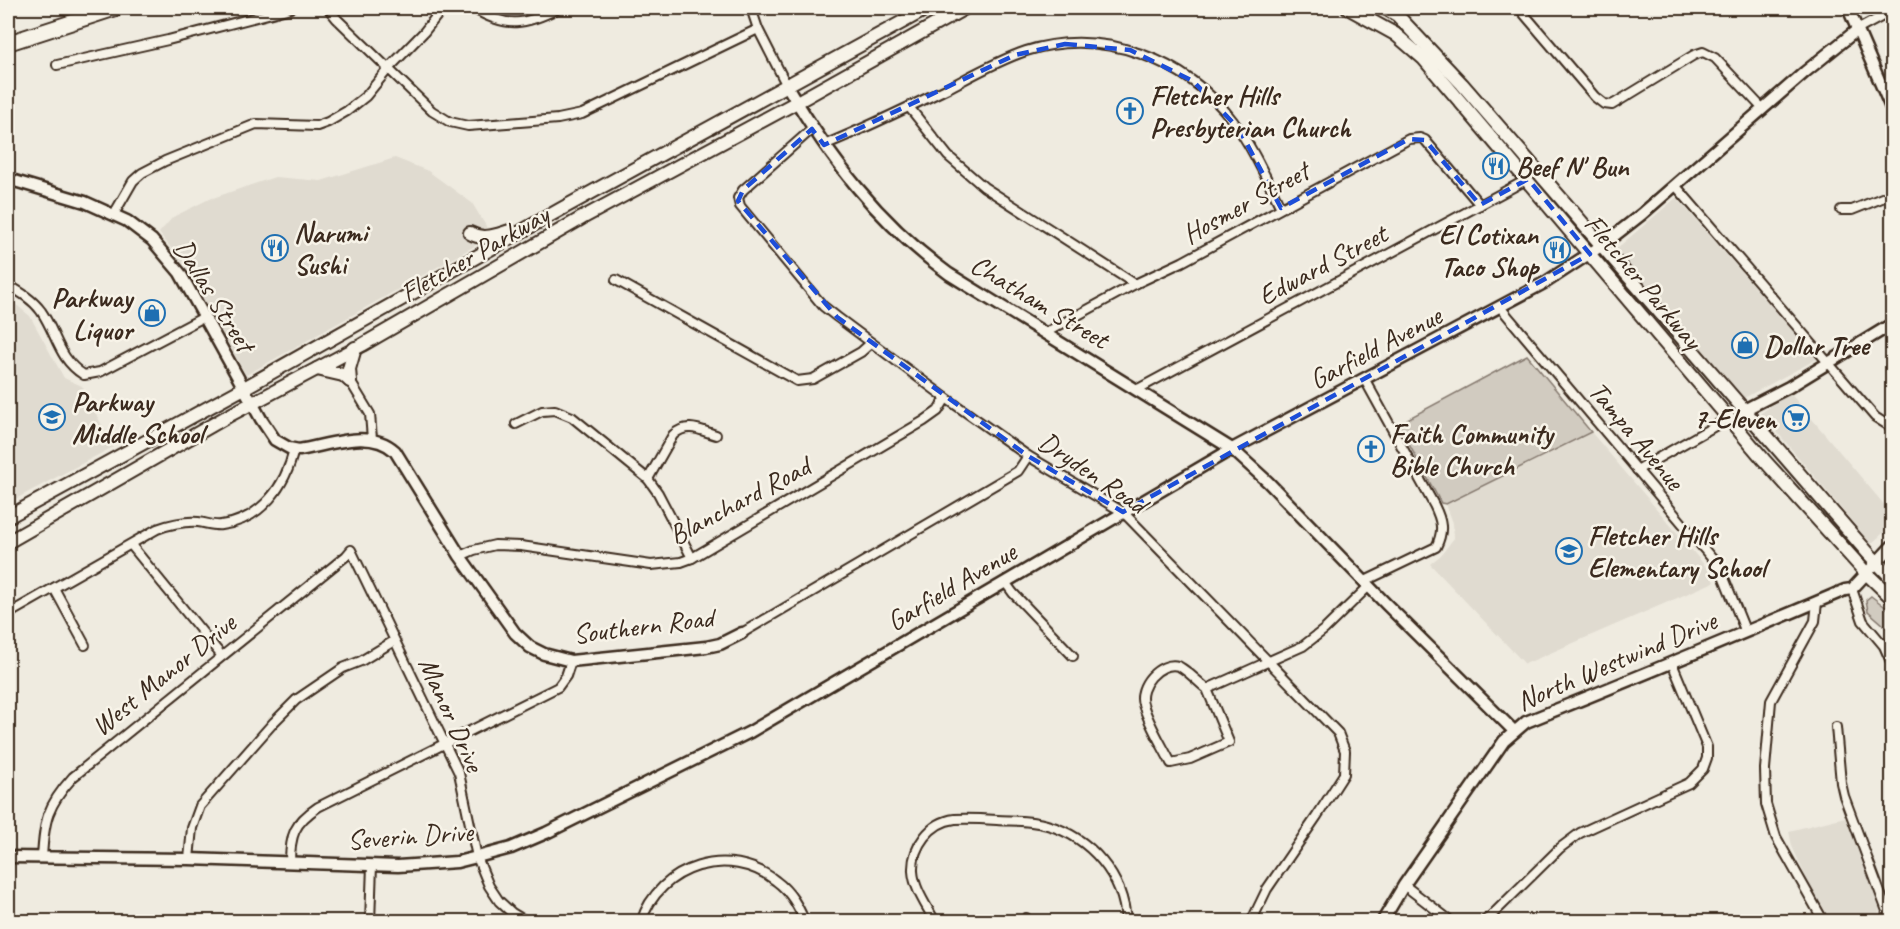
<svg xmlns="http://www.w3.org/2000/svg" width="1900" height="929" font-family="Caveat,sans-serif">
	<rect width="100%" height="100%" fill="#efebe0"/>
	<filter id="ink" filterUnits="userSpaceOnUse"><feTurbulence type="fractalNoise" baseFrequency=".0167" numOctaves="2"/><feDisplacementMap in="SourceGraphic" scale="12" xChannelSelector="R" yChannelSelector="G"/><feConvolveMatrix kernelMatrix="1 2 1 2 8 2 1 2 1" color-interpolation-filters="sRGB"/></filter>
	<g filter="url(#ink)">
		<g fill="#e0dbd0">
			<path d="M395,158L428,171L472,203L489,231L480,243L246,375L185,266L159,233L173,217L207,200L251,185L275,177L321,181Z"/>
			<path d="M1676,198H1677L1817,359L1744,398L1616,249Z"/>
			<path d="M8,298L30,316L64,378L82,386L113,447L8,503Z"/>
			<path d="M1790,393L1892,514V525L1871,544L1761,413Z"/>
			<path d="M1591,432L1707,568L1714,582L1525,664L1430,564L1441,555L1454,538L1453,523L1446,504Z"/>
			<path d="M1845,817L1864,862L1880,909L1877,920L1875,921H1831L1809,884L1792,846L1789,831Z"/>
		</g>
		<g fill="#d1cbc0" stroke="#867a6f" stroke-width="1.5">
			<path d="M1527,355L1591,432L1446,504L1441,503L1398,424Z"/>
			<path d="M1871,596L1892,612V632L1868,611L1866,600Z"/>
		</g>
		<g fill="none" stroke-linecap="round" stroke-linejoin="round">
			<defs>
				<g id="street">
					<path d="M328,8L337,19L432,111L450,122L468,126L558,119L582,114L758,29"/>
					<path d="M473,8C506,29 526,25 559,8"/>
					<path d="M751,8L758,29L786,84"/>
					<path d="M1519,8L1595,97L1604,104L1612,105L1694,55L1703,52L1715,58L1763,109"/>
					<path d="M1857,30L1892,11"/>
					<path d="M57,65L168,40L291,8"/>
					<path d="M909,107L948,156L984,187L1135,284"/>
					<path d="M812,129L743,190L738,198L740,206L823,306L837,317L946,398L1028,456L1123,512L1338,733L1345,751L1344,774L1317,816L1267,889L1251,922"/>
					<path d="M824,145C866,128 907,108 948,88C973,75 999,60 1026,51C1102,27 1186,59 1233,121C1253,148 1266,178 1281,208"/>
					<path d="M1675,185L1875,417L1886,424L1892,425"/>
					<path d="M1841,210H1852L1892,194"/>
					<path d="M114,214L133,181L142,173L165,161L256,124L317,126L328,122L347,111L366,96L389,68L424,32L443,8"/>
					<path d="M616,280L797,381L813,379L861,352L871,343"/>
					<path d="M8,285C20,292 32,299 41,311C57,334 58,359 84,375L100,372L204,317"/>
					<path d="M1500,307L1720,568L1745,630"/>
					<path d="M1045,333L1135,284L1182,262L1409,139L1420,138L1425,140L1480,205"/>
					<path d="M1365,380L1434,505C1442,521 1444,531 1436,547L1365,581"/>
					<path d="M350,381L370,414L372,439"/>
					<path d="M1138,389L1528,179"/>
					<path d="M516,424L542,411L555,410L572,417L648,479L658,493L692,558"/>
					<path d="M1637,470L1729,418"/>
					<path d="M648,479L673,435C687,422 700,430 716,435"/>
					<path d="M131,545L221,655"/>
					<path d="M460,556L474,550L495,545L521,546L651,565L681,562L692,558L924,421L938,411L946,398"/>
					<path d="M1005,582L1013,593L1073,656"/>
					<path d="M54,588L85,645"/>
					<path d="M1852,589L1863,621L1884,646L1892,664"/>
					<path d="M1817,602L1815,621L1771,701L1765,769L1766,804L1776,837L1824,922"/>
					<path d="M8,614L157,529C171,524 184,521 198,522C206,523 214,526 221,525C261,520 286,486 294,449"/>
					<path d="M742,633L1018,471L1028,456"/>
					<path d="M1207,689L1229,742L1190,759L1171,763C1162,745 1148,723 1143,704C1137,687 1159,661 1178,666C1185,668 1200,684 1207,689L1303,646L1325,629L1369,586"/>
					<path d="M1836,727L1841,783L1844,796L1887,911L1885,922"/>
					<path d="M42,858C44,820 47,806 73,777L346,556L351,550L459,773L477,857L489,886L499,901L512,913L527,922"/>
					<path d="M189,859L192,828L200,806L274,722L296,700L343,668L361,661L394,641"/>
					<path d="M290,863C290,835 294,823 318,807L558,687L566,676L571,661"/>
					<path d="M1404,885L1452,922"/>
					<path d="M1026,918L1027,922"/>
					<path d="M370,922L372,865"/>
					<path d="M641,922C659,865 730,844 776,881C791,892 798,906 805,922"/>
					<path d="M935,922C927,906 914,889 913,871C912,847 930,822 955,819C969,818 983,819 997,820C1013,821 1031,820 1047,825C1090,837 1124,876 1126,922"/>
					<path d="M1482,922L1490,917L1560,848L1580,833L1689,783L1703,769L1707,758V747L1672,663"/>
				</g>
				<g id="secondary">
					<path d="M1848,8L1892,110"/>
					<path d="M786,84C830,159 878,222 949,274L1232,449L1268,482L1386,604L1514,731"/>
					<path d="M8,179L85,202L127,221L152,240L180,273L261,419L275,440L289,448L299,450C330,445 370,428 395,451L460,556L515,633L530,647L544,654L571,661L706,647L720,644L742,633"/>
					<path d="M1744,410L1789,387L1892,324"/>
					<path d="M8,857L189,859L398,866L457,862L477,857L511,848L546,833L750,732L1232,449L1546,282L1601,246L1642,214L1805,72L1857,30"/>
					<path d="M1382,922L1404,885L1504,741L1526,722C1633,679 1739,635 1845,590L1852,589L1892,546"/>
				</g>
				<g id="primary">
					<path d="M1348,8L1395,34L1424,59L1764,460L1866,573L1892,598"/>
					<path d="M1385,8L1397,15L1462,84L1868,553L1892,578"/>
					<path d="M470,233C484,241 496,235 510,231"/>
					<path d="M317,369L343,375L350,381"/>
					<path d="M350,381L349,369L355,348"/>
					<path d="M8,517L244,388L563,208L928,8"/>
					<path d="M8,542L228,416L362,345L582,218L797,102L965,8"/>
				</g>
				<path id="highway" d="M8,43L116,8"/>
			</defs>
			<use href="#street" stroke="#3b2a1e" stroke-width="12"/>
			<use href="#secondary" stroke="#3b2a1e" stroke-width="15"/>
			<use href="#primary" stroke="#3b2a1e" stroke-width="16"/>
			<use href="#highway" stroke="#3b2a1e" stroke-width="18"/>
			<use href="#street" stroke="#f7f3e8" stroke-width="8"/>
			<use href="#secondary" stroke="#f7f3e8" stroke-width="10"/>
			<use href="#primary" stroke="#f7f3e8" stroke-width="12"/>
			<use href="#highway" stroke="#f7f3e8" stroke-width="14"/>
		</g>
	</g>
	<path fill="none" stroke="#1d4ed8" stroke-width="4.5" stroke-dasharray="12 8" stroke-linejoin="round" d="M1065,44L1130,50L1193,81L1239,129L1281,208L1409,139L1425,140L1480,205L1528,179L1590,254L1123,512L1028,456L837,317L738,201L743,190L812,129L824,145L1015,55Z"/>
	<defs>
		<symbol id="church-ring" viewBox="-11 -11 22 22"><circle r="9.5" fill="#f7f3e8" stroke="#1f6fb2" stroke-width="1.5"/><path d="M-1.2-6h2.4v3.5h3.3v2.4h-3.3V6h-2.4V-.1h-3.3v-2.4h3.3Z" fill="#1f6fb2"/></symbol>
		<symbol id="restaurant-ring" viewBox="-11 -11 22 22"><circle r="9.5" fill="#f7f3e8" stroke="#1f6fb2" stroke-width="1.5"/><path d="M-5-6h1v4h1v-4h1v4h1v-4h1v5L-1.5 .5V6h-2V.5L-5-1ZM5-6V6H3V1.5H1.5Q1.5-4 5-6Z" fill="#1f6fb2"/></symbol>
		<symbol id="shop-ring" viewBox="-11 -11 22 22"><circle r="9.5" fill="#f7f3e8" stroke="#1f6fb2" stroke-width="1.5"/><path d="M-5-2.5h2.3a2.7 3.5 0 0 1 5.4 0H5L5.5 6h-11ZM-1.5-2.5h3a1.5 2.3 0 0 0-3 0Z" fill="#1f6fb2"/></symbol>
		<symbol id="school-ring" viewBox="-11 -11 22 22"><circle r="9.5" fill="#f7f3e8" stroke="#1f6fb2" stroke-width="1.5"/><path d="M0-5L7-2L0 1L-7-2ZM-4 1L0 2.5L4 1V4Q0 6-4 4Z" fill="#1f6fb2"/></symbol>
		<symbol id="supermarket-ring" viewBox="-11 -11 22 22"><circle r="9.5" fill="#f7f3e8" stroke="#1f6fb2" stroke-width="1.5"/><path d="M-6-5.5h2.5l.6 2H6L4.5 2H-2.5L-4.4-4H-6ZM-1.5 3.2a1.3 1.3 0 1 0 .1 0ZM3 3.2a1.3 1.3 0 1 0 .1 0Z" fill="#1f6fb2"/></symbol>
	</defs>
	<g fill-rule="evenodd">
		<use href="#church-ring" x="1115" y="96" width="30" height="30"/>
		<use href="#restaurant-ring" x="1481" y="151" width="30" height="30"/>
		<use href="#restaurant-ring" x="260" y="233" width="30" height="30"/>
		<use href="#restaurant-ring" x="1542" y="235" width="30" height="30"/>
		<use href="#shop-ring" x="137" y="298" width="30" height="30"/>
		<use href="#shop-ring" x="1730" y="330" width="30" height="30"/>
		<use href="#school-ring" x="37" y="402" width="30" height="30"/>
		<use href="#supermarket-ring" x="1781" y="403" width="30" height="30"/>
		<use href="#church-ring" x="1356" y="434" width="30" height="30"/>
		<use href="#school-ring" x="1554" y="536" width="30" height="30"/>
	</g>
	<g text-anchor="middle" stroke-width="5" stroke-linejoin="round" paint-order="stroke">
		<g font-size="28" font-weight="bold" fill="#3b2a1e" stroke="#f7f3e8" text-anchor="start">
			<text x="1150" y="105">Fletcher Hills<tspan x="1150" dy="32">Presbyterian Church</tspan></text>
			<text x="1516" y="176">Beef N' Bun</text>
			<text x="294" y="242">Narumi<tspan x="294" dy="32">Sushi</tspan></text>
			<text x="1538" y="244" text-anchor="end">El Cotixan<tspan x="1538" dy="32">Taco Shop</tspan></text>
			<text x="132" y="307" text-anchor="end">Parkway<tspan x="132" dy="32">Liquor</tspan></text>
			<text x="1764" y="355">Dollar Tree</text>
			<text x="72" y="411">Parkway<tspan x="72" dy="32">Middle School</tspan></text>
			<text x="1776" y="428" text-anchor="end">7-Eleven</text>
			<text x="1390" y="443">Faith Community<tspan x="1390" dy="32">Bible Church</tspan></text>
			<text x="1588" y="545">Fletcher Hills<tspan x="1588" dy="32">Elementary School</tspan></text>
		</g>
		<g font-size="28" fill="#3b2a1e" stroke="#f7f3e8">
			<text transform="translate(1245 202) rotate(-29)" y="10">Hosmer Street</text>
			<text transform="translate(474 253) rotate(-30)" y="10">Fletcher Parkway</text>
			<text transform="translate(1322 264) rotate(-28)" y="10">Edward Street</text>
			<text transform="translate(1644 281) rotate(50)" y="10">Fletcher Parkway</text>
			<text transform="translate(215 295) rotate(58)" y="10">Dallas Street</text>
			<text transform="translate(1040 301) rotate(31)" y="10">Chatham Street</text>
			<text transform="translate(1375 347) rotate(-28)" y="10">Garfield Avenue</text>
			<text transform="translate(1637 435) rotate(50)" y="10">Tampa Avenue</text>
			<text transform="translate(1093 472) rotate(34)" y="10">Dryden Road</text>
			<text transform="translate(739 500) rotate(-28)" y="10">Blanchard Road</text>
			<text transform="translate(951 586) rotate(-31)" y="10">Garfield Avenue</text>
			<text transform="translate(643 625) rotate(-7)" y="10">Southern Road</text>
			<text transform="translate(1616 660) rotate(-23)" y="10">North Westwind Drive</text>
			<text transform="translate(163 674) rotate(-39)" y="10">West Manor Drive</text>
			<text transform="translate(452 714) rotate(66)" y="10">Manor Drive</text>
			<text transform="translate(410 835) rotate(-4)" y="10">Severin Drive</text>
		</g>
	</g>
	<rect width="1900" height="929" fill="none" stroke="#f7f3e8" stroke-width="30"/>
	<rect x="15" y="15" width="1870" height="899" fill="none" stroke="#3b2a1e" stroke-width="2" filter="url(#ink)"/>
</svg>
